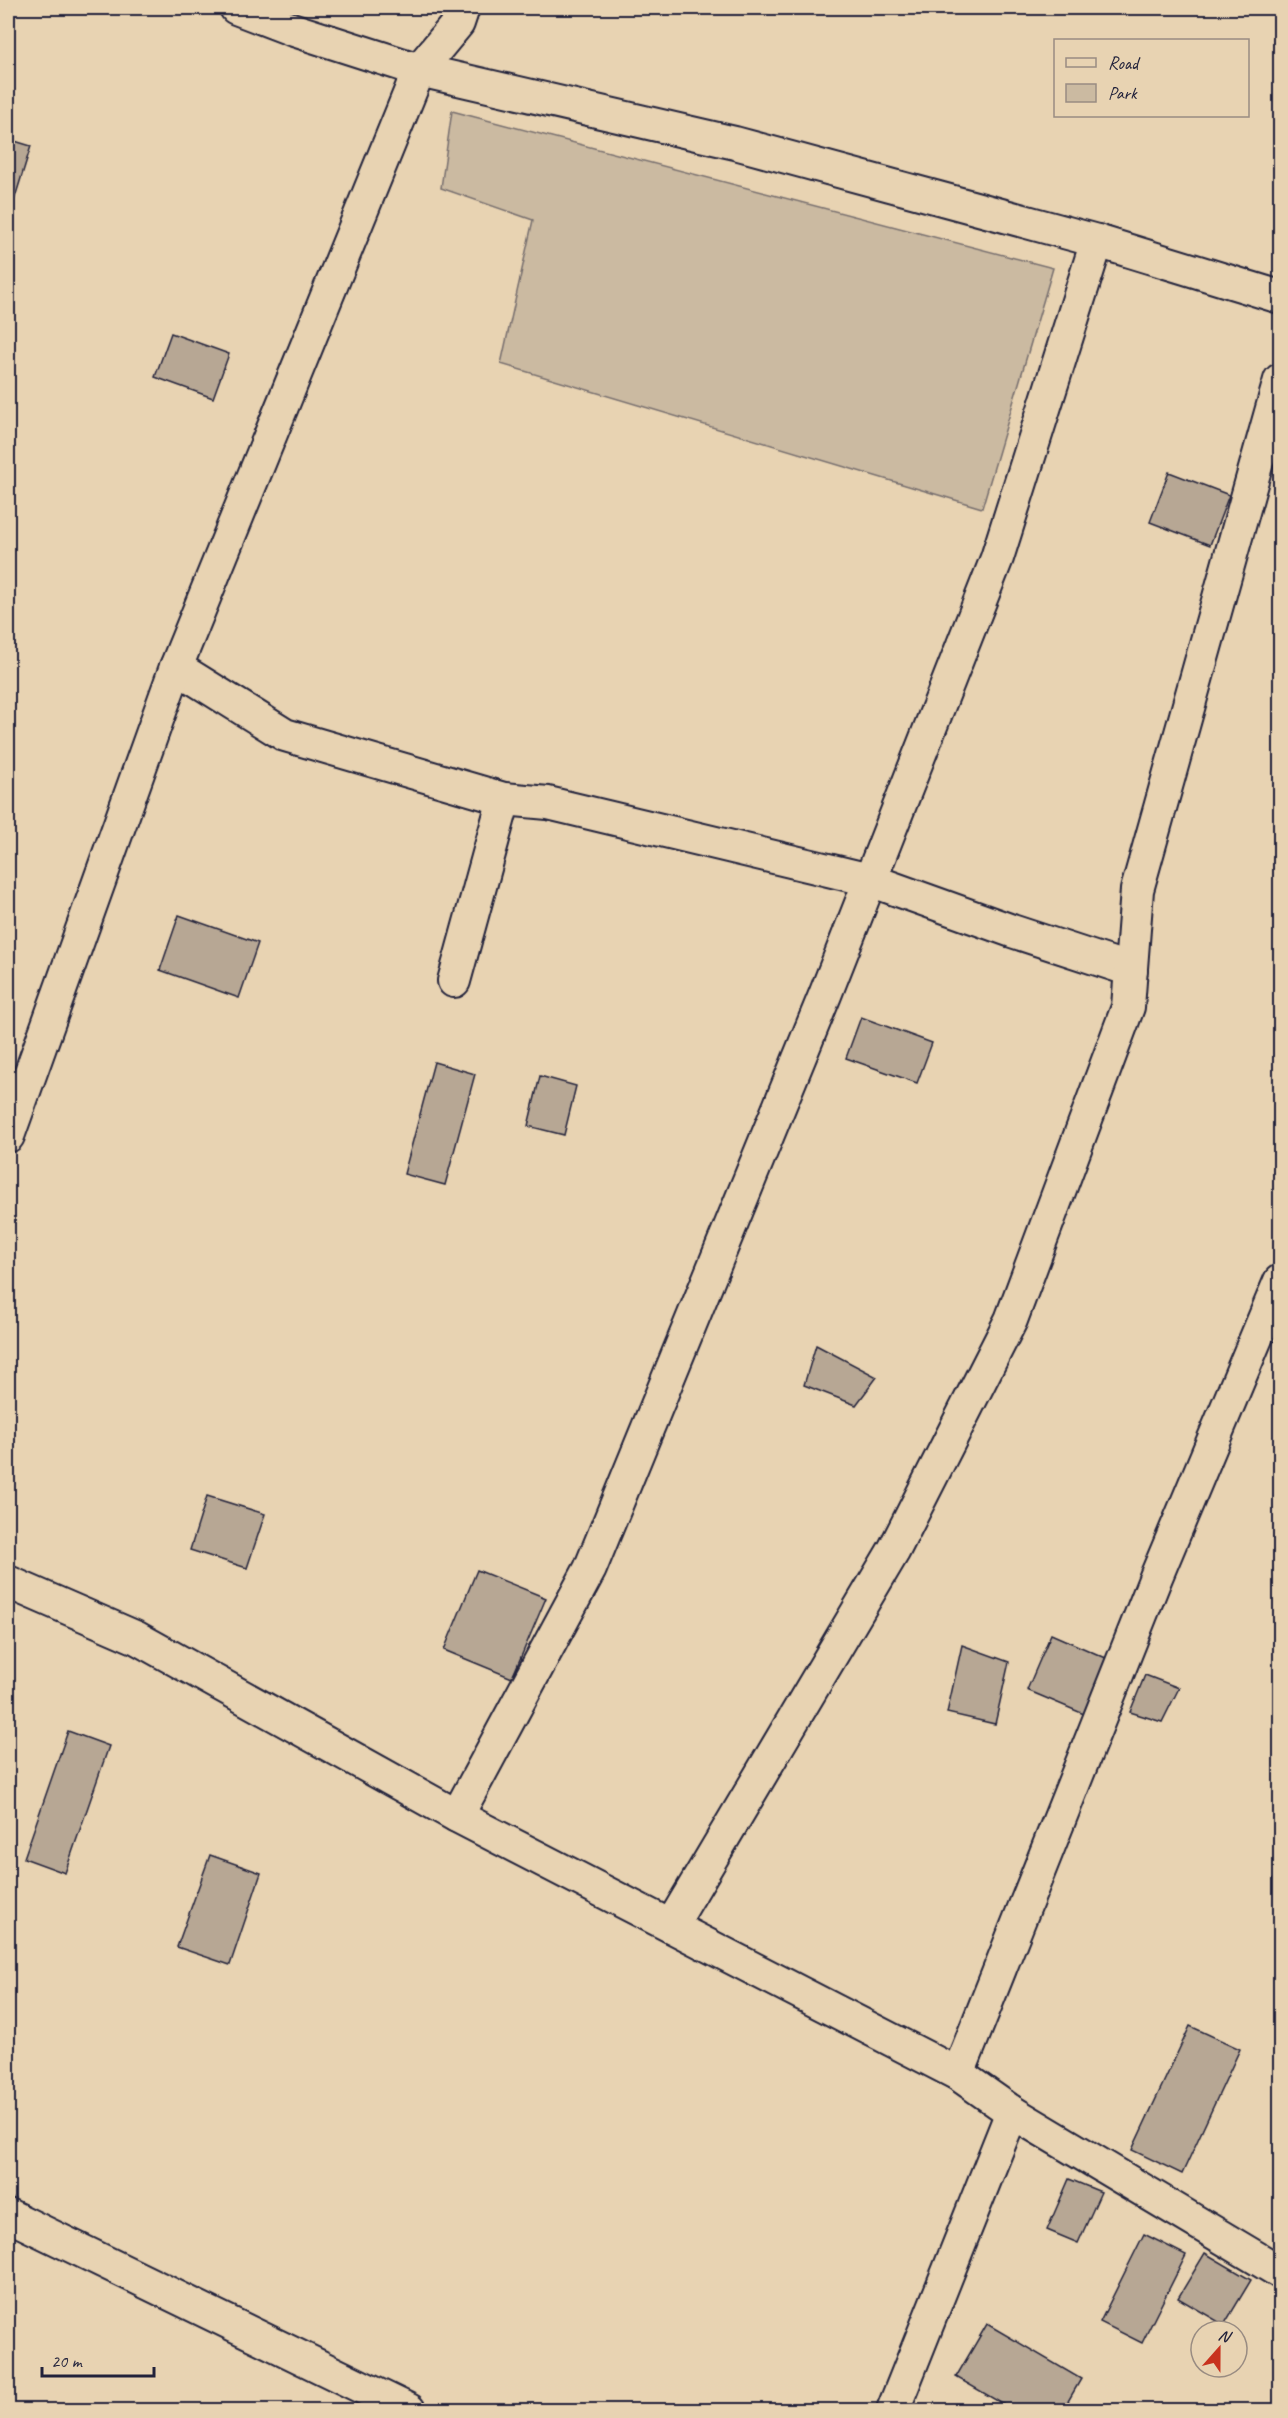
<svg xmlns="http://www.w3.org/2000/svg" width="1288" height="2418" font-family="Caveat,sans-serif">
	<rect width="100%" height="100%" fill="#e8d3b2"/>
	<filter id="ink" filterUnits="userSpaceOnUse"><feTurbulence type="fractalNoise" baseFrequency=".0167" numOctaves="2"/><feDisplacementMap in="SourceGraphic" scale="12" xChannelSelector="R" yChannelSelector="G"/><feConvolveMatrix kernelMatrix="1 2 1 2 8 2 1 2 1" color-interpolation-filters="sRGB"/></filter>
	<g filter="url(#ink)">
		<path fill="#cbbaa1" stroke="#766e6e" stroke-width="1.5" d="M452,111L1053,268L982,508L501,364L533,220L441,188Z"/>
		<g fill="#b7a794" stroke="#22223b" stroke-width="1.5">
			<path d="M8,139L31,146L8,220Z"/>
			<path d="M171,333L229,354L213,398L155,377Z"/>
			<path d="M1169,472L1229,495L1210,545L1150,522Z"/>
			<path d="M179,915L258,943L239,998L160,970Z"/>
			<path d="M861,1017L932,1043L917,1083L846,1058Z"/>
			<path d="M434,1062L475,1074L445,1185L404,1174Z"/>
			<path d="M540,1076L576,1086L564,1135L528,1126Z"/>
			<path d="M816,1345L877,1377L856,1405L804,1385Z"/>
			<path d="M207,1496L265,1514L247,1568L190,1550Z"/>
			<path d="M477,1570L546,1598L512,1678L444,1650Z"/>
			<path d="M1051,1634L1115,1662L1091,1717L1027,1690Z"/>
			<path d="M962,1645L1009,1662L995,1724L947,1713Z"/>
			<path d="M1145,1675L1179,1688L1162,1722L1130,1712Z"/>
			<path d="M68,1731L109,1746L65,1873L24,1858Z"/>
			<path d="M210,1855L261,1873L230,1965L177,1947Z"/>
			<path d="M1190,2026L1240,2049L1182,2174L1132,2150Z"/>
			<path d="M1069,2179L1101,2192L1078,2243L1047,2230Z"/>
			<path d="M1144,2234L1186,2255L1142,2343L1100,2322Z"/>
			<path d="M1205,2253L1251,2280L1224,2325L1178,2298Z"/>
			<path d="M987,2324L1081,2379L1063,2410H1013L956,2377Z"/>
		</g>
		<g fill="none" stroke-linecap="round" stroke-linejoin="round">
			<defs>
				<g id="minor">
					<path d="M236,8L291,29L419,70L735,143L1097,241L1280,297"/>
					<path d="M176,667L285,735L504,799L548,803L870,880L1012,931L1131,970"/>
					<path d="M454,981L504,799"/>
					<path d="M8,1136L176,667L419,70L458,23L463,8"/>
					<path d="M8,1582L137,1638L457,1816L958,2074L1012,2112L1280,2272"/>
					<path d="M457,1816L590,1569L825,995L997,558L1097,241"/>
					<path d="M671,1926L894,1550L1011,1320L1128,1007L1137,890L1280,380"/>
					<path d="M958,2074L1156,1577L1280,1281"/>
					<path d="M8,2215L409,2410"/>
					<path d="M893,2410L1012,2112"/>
				</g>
			</defs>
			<use href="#minor" stroke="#22223b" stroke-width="36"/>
			<use href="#minor" stroke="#e8d3b2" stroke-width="32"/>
		</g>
	</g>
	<rect width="1288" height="2418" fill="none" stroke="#e8d3b2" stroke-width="30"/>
	<rect x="15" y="15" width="1258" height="2388" fill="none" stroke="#22223b" stroke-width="2" filter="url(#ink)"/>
	<rect x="1054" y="39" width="195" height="78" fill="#e8d3b2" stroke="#998c82" stroke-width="1.5"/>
	<rect x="1066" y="58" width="30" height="9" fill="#e8d3b2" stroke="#998c82" stroke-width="1.5"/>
	<text x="1108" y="69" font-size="18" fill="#22223b">Road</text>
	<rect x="1066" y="84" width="30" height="18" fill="#cbbaa1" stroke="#998c82" stroke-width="1.5"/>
	<text x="1108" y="99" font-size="18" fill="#22223b">Park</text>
	<g transform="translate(1219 2349) rotate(21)"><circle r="28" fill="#e8d3b2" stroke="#998c82" stroke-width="1.5"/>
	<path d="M0-4.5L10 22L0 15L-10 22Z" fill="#c8321e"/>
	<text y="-9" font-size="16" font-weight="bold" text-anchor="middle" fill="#22223b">N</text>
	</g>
	<path d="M42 2367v9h112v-9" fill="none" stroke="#22223b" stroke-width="3"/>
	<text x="51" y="2367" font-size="18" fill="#22223b" stroke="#e8d3b2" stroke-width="4.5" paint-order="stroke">20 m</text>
</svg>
